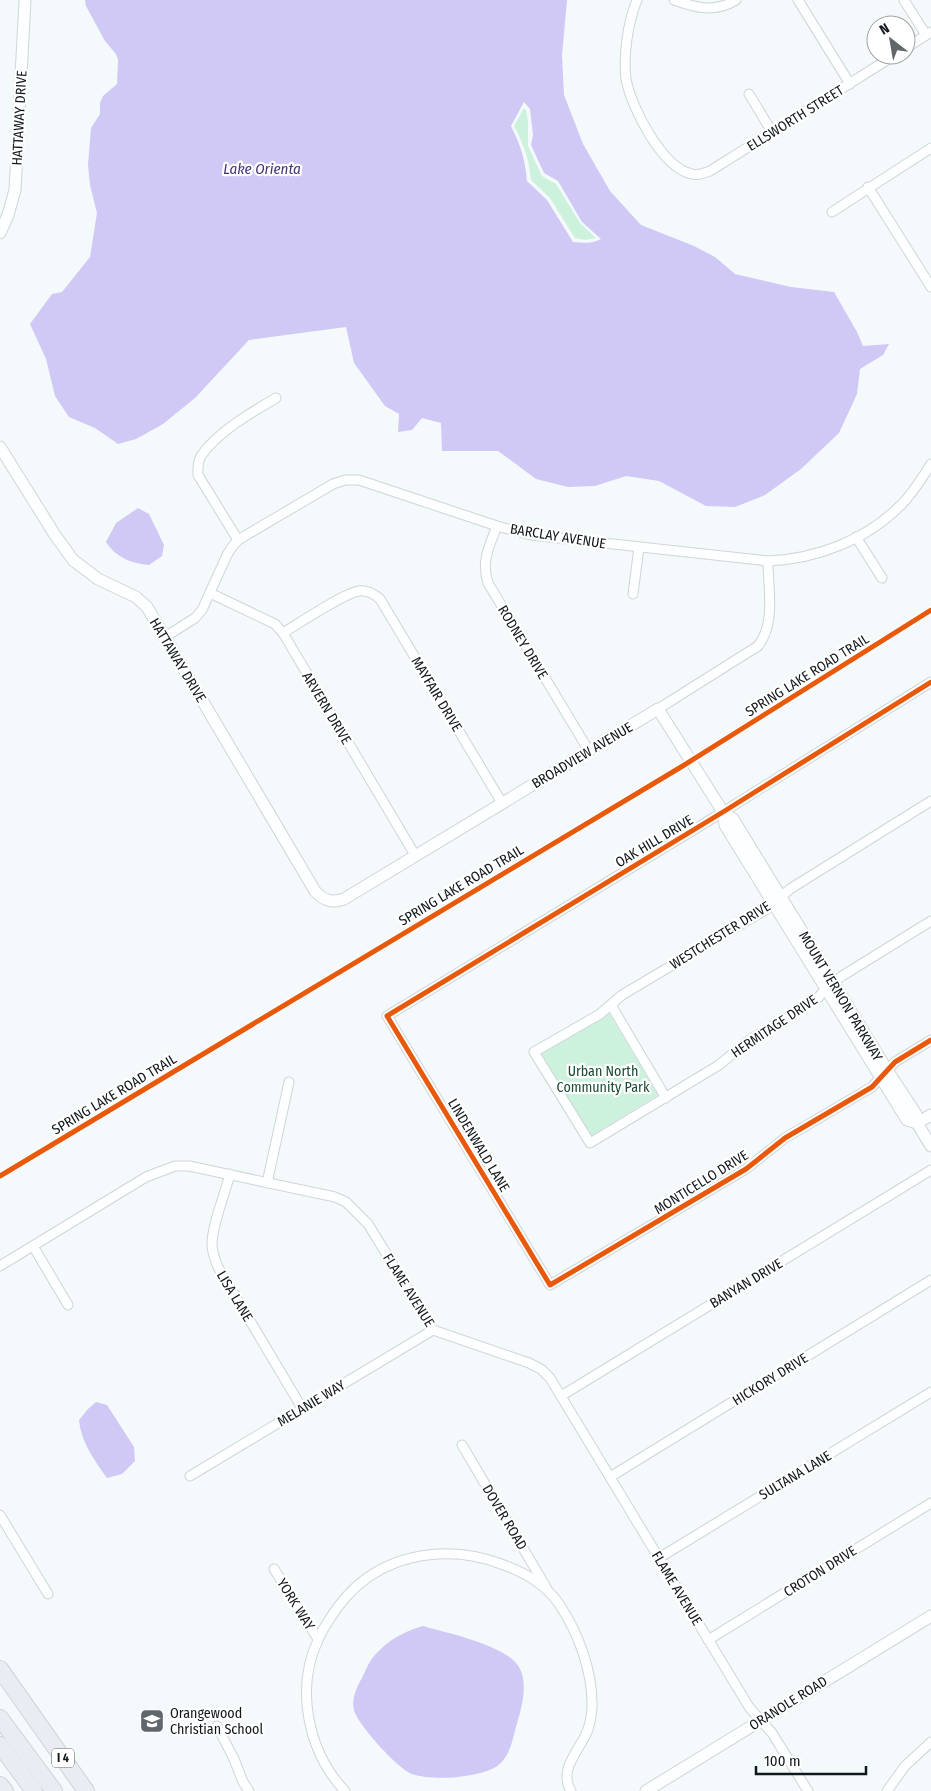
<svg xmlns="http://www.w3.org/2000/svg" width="931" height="1791" font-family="'Fira Sans Condensed',sans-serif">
	<rect width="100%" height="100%" fill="#f4f9fc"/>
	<g fill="#ccf1dd">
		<path d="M524,108L526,110L528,122V146L542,176L556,184L580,223L596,238L585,240L575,238L550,198L531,180C529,158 524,145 514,126Z"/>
		<path d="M609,1013L658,1095L591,1136L541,1053Z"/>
	</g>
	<g fill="#d0c8f5" fill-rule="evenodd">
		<path d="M85,0H567L562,56L564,95L583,144L610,191L641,225L694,246L715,257L735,274L791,287L834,292L857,332L863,346L889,344L883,355L860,369L857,394L839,433L801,469L765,495L735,507L706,506L659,481L626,476L595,486L568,487L536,479L498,451H442L441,423L422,418L412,430L398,432L399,414L385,406L354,363L346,327L249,340L195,398L163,424L136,439L118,444L95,428L69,417L55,396L46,359L30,324L52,294L62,292L90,257L97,213L90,185L88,165L91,128L100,114V103L103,96L117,84L118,60L116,54L105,41L86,6ZM524,102L530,109L533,135L531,145L544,173L558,181L582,222L601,239C592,244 583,243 573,242L547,200L527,181C525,159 521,146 511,126Z"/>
		<path d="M138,508L149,514L164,545L162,556L149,565C132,564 115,557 106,542L116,523Z"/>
		<path d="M96,1402L107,1405L134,1447L135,1461L122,1474L107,1478C94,1460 81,1442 79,1420L88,1409Z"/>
		<path d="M423,1626C447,1633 506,1645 519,1667C529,1684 521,1710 516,1727C512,1742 509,1760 494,1768C474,1778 433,1781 412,1774C399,1770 357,1724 354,1710C351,1700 357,1686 362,1678C366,1670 369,1661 375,1655C388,1640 405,1631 423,1626Z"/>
	</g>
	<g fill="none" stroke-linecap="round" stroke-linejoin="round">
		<defs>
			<g id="minor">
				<path d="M637,0C628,22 623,55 626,79C631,107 662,168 692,174C699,176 704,173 710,171L895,55"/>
				<path d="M674,0C696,8 715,13 736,0"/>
				<path d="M798,0L850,84"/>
				<path d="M904,0L926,35"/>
				<path d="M906,48L931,32"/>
				<path d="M749,94L772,132"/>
				<path d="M868,187L931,287"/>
				<path d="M832,212L931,148"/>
				<path d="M497,526C489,547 481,561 488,583L589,751"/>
				<path d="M856,537L882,578"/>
				<path d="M238,540L198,475C198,469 197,463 201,456C216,433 252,412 276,398"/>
				<path d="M210,593L275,624L283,633L415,855"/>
				<path d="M633,594L639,547"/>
				<path d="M283,633C298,624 344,593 359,591C367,590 374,594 380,599L502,803"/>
				<path d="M165,637L195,618L202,610L227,555L232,547L238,540L333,484L345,480H359L497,526L531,535L768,561C817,559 866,540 901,505C913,493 922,478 931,464"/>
				<path d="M931,682L723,812L387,1016L550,1285L746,1169L785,1138L872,1087L895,1062L931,1040"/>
				<path d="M658,709L758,646C776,623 768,588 768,561"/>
				<path d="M931,801L790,889L765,910L622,995L600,1014L534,1052L590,1143L719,1065L748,1041L818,998L825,989L842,976L931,921"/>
				<path d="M611,1005L666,1098"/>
				<path d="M230,1174C225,1194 212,1225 212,1244C212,1252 215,1260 218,1267L302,1408"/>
				<path d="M267,1183L289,1082"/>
				<path d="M33,1246L68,1305"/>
				<path d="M0,1266L146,1177L175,1166H189L335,1197L346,1202L368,1224L433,1330L529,1363L541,1369L550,1378L749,1707L772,1733L808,1791"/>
				<path d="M561,1396L931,1170"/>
				<path d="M462,1445L546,1587"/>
				<path d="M190,1476L433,1330"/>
				<path d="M610,1477L931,1280"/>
				<path d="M0,1515L48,1594"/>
				<path d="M659,1558L931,1392"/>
				<path d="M274,1569L318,1639"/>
				<path d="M708,1640L931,1503"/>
				<path d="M217,1726L234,1759L243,1782L249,1791"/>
				<path d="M345,1791C308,1752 295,1689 318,1640C321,1633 325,1626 329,1620C339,1604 351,1589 367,1578C405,1551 457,1547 501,1564C523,1572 545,1583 559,1604C578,1632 593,1672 592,1707C592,1715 589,1729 585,1736C576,1754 559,1771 571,1791"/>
				<path d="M887,1791L905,1766L931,1742"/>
			</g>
			<g id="tertiary">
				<path d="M0,233L8,215L15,190L25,0"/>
				<path d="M0,447L55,535L73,560L98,579L136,597L147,607L315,891C324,901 332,903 344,899L658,709L723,812L725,825L907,1120L917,1123"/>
				<path d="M723,812L733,819L887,1070L916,1114L917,1123L931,1146"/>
				<path d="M917,1123L931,1115"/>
				<path d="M646,1791L931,1616"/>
			</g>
			<g id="motorway">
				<path d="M0,1669L86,1791"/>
				<path d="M0,1718L54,1791"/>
				<path d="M0,1745L34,1791"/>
				<path d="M0,1785L5,1791"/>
			</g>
		</defs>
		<use href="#minor" stroke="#ced6d8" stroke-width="11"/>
		<use href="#tertiary" stroke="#ced6d8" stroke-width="13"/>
		<use href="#motorway" stroke="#d0d3d5" stroke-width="18"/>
		<use href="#minor" stroke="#fdfeff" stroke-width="9"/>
		<use href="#tertiary" stroke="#fdfeff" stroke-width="11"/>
		<use href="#motorway" stroke="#e9edf3" stroke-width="16"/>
		<defs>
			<g id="cycleway">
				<path d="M931,682L723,812L387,1016L550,1285L746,1169L785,1138L872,1087L895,1062L931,1040"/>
				<path d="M0,1176L681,767L931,610"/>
			</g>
		</defs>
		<use href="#cycleway" stroke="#fff" stroke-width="8"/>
		<use href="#cycleway" stroke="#e8590c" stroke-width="5"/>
	</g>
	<defs>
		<symbol id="school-square" viewBox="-11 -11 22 22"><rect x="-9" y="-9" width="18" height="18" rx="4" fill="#5f676a" stroke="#fff"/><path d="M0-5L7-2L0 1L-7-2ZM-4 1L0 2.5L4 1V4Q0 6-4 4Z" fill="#fff"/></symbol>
	</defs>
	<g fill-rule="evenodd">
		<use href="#school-square" x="138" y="1707" width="28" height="28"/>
	</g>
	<g text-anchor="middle" stroke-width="4.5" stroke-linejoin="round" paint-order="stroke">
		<rect fill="#fff" stroke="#575d60" stroke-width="1" x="52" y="1748.5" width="22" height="19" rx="4"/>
		<g font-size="12" font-weight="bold" fill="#0f181c">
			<text x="63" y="1762">I 4</text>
		</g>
		<g font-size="14" fill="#0f181c" stroke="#fff">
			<text transform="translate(19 118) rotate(-87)" y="5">HATTAWAY DRIVE</text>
			<text transform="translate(795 118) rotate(-32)" y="5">ELLSWORTH STREET</text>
			<text transform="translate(558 536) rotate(9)" y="5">BARCLAY AVENUE</text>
			<text transform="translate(523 642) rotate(59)" y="5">RODNEY DRIVE</text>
			<text transform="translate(178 660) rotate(59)" y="5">HATTAWAY DRIVE</text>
			<text transform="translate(807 675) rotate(-32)" y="5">SPRING LAKE ROAD TRAIL</text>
			<text transform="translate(437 694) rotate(59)" y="5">MAYFAIR DRIVE</text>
			<text transform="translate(327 708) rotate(59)" y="5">ARVERN DRIVE</text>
			<text transform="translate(582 755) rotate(-31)" y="5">BROADVIEW AVENUE</text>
			<text transform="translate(654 841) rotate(-31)" y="5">OAK HILL DRIVE</text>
			<text transform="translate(461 885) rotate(-31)" y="5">SPRING LAKE ROAD TRAIL</text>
			<text transform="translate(720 935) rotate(-32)" y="5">WESTCHESTER DRIVE</text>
			<text transform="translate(841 996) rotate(59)" y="5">MOUNT VERNON PARKWAY</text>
			<text transform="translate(774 1026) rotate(-34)" y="5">HERMITAGE DRIVE</text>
			<text transform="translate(114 1094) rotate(-31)" y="5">SPRING LAKE ROAD TRAIL</text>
			<text transform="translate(479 1145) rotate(59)" y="5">LINDENWALD LANE</text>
			<text transform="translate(701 1182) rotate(-32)" y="5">MONTICELLO DRIVE</text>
			<text transform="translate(746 1283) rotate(-31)" y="5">BANYAN DRIVE</text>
			<text transform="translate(409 1290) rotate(58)" y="5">FLAME AVENUE</text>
			<text transform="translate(235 1296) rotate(59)" y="5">LISA LANE</text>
			<text transform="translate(770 1379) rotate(-32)" y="5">HICKORY DRIVE</text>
			<text transform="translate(311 1403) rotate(-31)" y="5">MELANIE WAY</text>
			<text transform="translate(795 1475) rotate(-31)" y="5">SULTANA LANE</text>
			<text transform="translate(505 1517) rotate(59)" y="5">DOVER ROAD</text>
			<text transform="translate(820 1571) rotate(-32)" y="5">CROTON DRIVE</text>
			<text transform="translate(677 1588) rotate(59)" y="5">FLAME AVENUE</text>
			<text transform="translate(296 1604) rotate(58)" y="5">YORK WAY</text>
			<text transform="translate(788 1703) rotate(-32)" y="5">ORANOLE ROAD</text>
		</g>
		<g font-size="14" fill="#184b31" stroke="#fff">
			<text x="603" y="1076">Urban North<tspan x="603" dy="16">Community Park</tspan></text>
		</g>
		<g font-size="14" fill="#0f181c" stroke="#fff" text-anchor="start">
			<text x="170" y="1718">Orangewood<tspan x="170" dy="16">Christian School</tspan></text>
		</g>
		<g font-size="15" font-style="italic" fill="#47327a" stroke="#fff">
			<text x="262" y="174">Lake Orienta</text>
		</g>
	</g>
	<g transform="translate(891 40) rotate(329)"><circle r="24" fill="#ffffff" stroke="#9fa3a4"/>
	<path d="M0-4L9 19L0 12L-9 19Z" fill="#5f676a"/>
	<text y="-8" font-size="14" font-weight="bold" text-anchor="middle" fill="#0f181c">N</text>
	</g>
	<path d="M756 1766v8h110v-8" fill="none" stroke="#0f181c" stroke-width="2.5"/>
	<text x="764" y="1766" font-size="15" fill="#0f181c" stroke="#ffffff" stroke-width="4" paint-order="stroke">100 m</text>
</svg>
